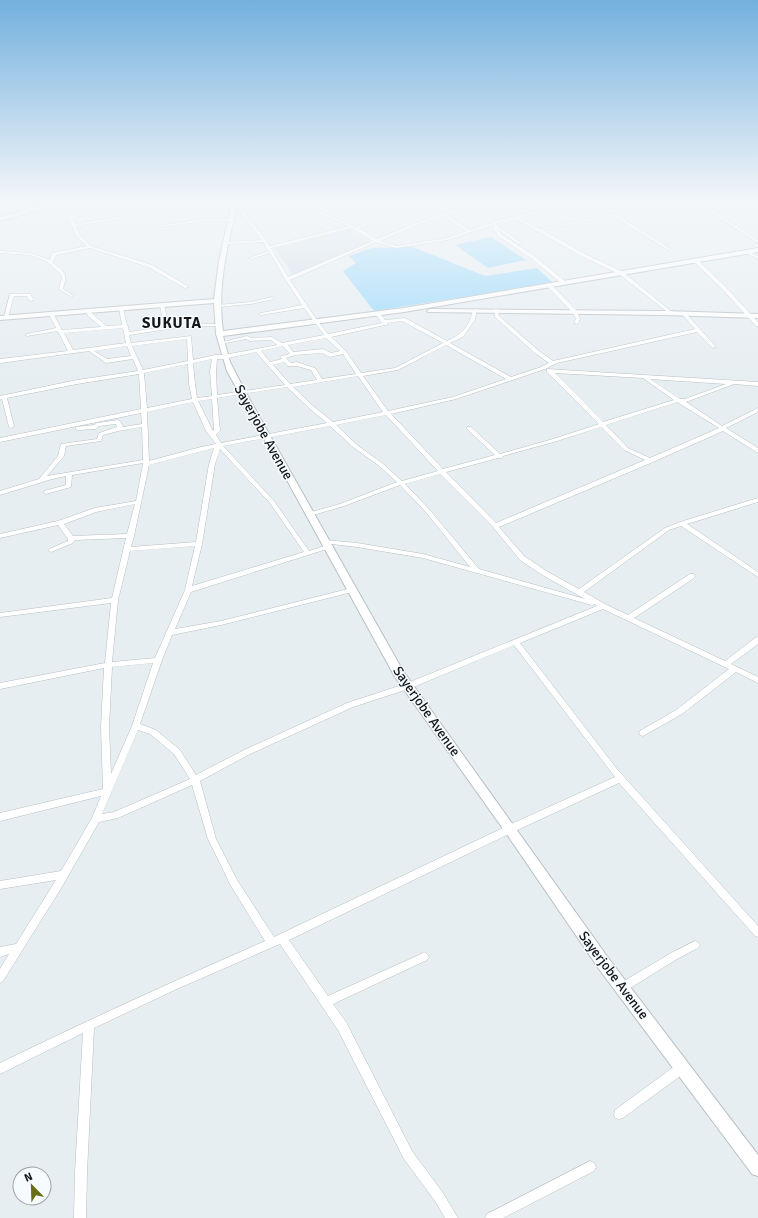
<svg xmlns="http://www.w3.org/2000/svg" width="758" height="1218" font-family="Signika,sans-serif">
	<rect width="100%" height="100%" fill="#e7eef2"/>
	<path fill="#d4e2ea" d="M349,229L370,243L294,277L275,248Z"/>
	<g fill="#9bd9fc">
		<path d="M491,237L526,260L488,268L455,245Z"/>
		<path d="M413,247L485,276L537,268L553,283L374,311L343,271L356,263L349,256L372,248Z"/>
	</g>
	<g fill="none" stroke-linecap="round" stroke-linejoin="round">
		<defs>
			<g id="street">
				<path d="M19,203H24L33,210L30,211Z"/>
				<path d="M56,203H60L71,216L137,203H148L72,218L75,224L155,211L183,203H191L155,213L76,226L80,235L91,246L152,265L189,287L185,288L148,267L90,248L56,255L53,263C65,273 68,272 63,289L73,295V296L71,297L59,289L62,278L61,274L46,261L30,255L0,253V251L30,253L50,260L52,253L87,246L77,237L68,217Z"/>
				<path d="M233,203H237L242,210L283,206L291,208L316,210L334,203H341L320,211L356,227L413,203H419L359,228L377,239L415,223L448,212L433,203H439L452,211L482,203H491L447,215L470,230L496,221L569,203H578L520,218L540,229L666,203H676L618,215L669,248V250H668L613,216L543,230L585,254L623,272L672,312V313L670,314L619,274L581,256L516,219L495,224L520,242V244H518L497,229L501,234L536,257L566,282V284H562L532,259L498,236L493,228L494,226L493,225L448,240L396,248L376,242L290,280L317,320L328,334L382,323L375,313L377,312H379L385,320L405,318L447,341C462,334 469,327 473,310L477,309L475,320L463,337L450,343L511,377L541,367L549,363L535,353L495,317L494,310L496,309L498,310L499,316L539,351L553,361L695,329L681,313L683,312H685L716,347L712,348L697,332L557,363L545,369L456,399L391,414L443,469L495,455L467,429V427H471L500,454L553,439L599,424L547,372V369L758,382V386L734,384L686,402L722,426L758,408V412L726,428L758,448V453L723,431L653,462L499,527L524,556L548,572L579,589L665,528L680,522L758,498V502L687,524L758,572V577L681,526L669,530L584,592L605,604L628,615L690,574H694L695,576L694,578L634,618L725,661L755,638L758,637V644L731,664L758,677V683L736,672L682,714L643,736L640,735L639,733L640,731L676,710L729,669L603,609L520,643L617,769L758,926V937L755,936L619,783L513,832L289,940L328,996L421,954L424,952L427,954L429,957L427,960L333,1004L346,1022L412,1151L443,1193L458,1218H445L435,1201L404,1159L338,1030L280,944L179,988L94,1028L87,1172L86,1218H74L75,1172L83,1033L0,1074V1063C88,1020 176,980 265,941L231,886L208,839L192,785L118,818L99,822L60,890L3,981L0,983V969L9,954L0,957V947L16,944L56,880L0,889V881L61,871L92,818L101,796L0,821V813L103,789L101,727L104,668L0,689V683L105,663L111,603L0,617V613L112,598L126,538L75,540L73,543L51,552L48,550L49,549L68,541V539L58,525L0,538V534L58,521L95,508L136,501L143,464V463L72,475L71,487L46,494L43,492L44,491L66,485V476L52,479L0,495V491L39,479L58,456L61,444L97,439L99,433L117,427L116,424L99,426L96,429L78,430L76,429V427L94,425L97,423L118,420L120,421L123,427L142,424L141,413L0,442V438L141,409L139,374L77,384L7,398L14,426L11,428L9,427L2,399L0,400V396L77,380L138,371L133,359L106,363L89,351L0,363V359L68,351L59,333L57,332L58,331L27,336L25,335L27,334L56,328L49,314V313H53L62,330L101,327L88,316L86,311L88,310L106,326L122,325L119,308L121,307L123,308L127,325L128,326V327L129,332L164,327L160,305L162,304L164,305L169,326L188,324H221V325L219,326H188L129,335L131,343L191,336L193,360L215,355H224L277,345L271,340L250,341L246,339L221,344L219,343L247,336L251,338L272,337L282,343L324,335L304,308L261,315L259,314L261,313L302,305L285,279L270,253L251,259L249,258L269,251L266,248L264,242L226,244L224,243L226,242L262,240ZM283,208L291,210L315,212L349,226L270,246L244,212ZM443,216L466,231L447,238L396,246L380,241L417,225ZM352,228L373,241L288,277L271,248ZM402,321L443,343L395,368L361,373L346,351L331,337L385,325H387V323ZM123,328L126,343L73,350L64,333ZM326,338L340,351L331,353L323,349L293,352L288,345ZM187,339L188,361L143,370L132,346ZM446,345L506,379L453,397L388,411L363,376L398,370ZM127,346L131,356L107,359L94,351ZM283,346L290,354L281,356L280,357L282,359L270,362L261,351ZM256,352L285,385L217,395L216,371L217,359H224ZM322,353L330,357L343,354L356,374L322,379L315,368L297,362L291,363L286,358L295,355ZM212,359L210,371L212,396L197,398L195,384L193,363ZM284,362L288,366H297L311,370L317,380L290,384L273,365ZM188,364L189,384L192,399L147,408L144,373ZM555,373L643,378L674,400L603,422ZM358,376L383,412L333,422L313,406L293,387ZM650,379L726,384L685,399H680ZM287,387L309,408L327,423L221,443L216,435L220,431L217,398ZM212,399L214,430L213,431L198,401ZM193,402L206,431L216,444L201,447L149,461L147,412ZM677,402L719,428L650,458L628,448L606,425ZM386,415L438,471L402,481L382,463L357,445L336,425ZM330,426L353,447L378,465L397,482L340,504L308,513L307,514L308,515L310,516L344,506L400,485L425,511L470,567L423,554L357,543L325,540L323,541L322,542L323,543L357,547L423,558L592,605L595,604L597,606L405,684L347,703L242,751L196,775L180,750L156,730L140,724L162,660L172,635L221,625L352,592L355,590L352,588L221,621L175,629L191,592L330,548L331,547L328,545L309,551L274,501L223,446ZM142,427L143,460L47,476L64,456L66,446L101,441L103,435L118,431ZM601,427L624,450L645,460L496,523L446,472L498,458H502L503,456L557,441ZM214,448L209,464L196,542L131,547L134,536L149,465ZM220,449L270,503L304,552L192,586L202,544L215,464ZM440,474L493,527L520,560L544,576L585,599L479,569L429,509L405,484ZM135,504L127,534L73,536L64,524L96,512ZM195,546L185,590L155,658L112,662L118,600L130,551ZM514,645L615,777L507,826L274,937L237,880L216,839L200,781L248,755L353,707L411,688ZM153,663L132,726L111,774L109,727L112,667ZM138,730L150,734L174,754L190,779L114,812L102,814Z"/>
				<path d="M696,203H701L758,240V243Z"/>
				<path d="M752,203H757L758,207Z"/>
				<path d="M206,219H231L233,220L231,221H206L162,227L160,226L162,225Z"/>
				<path d="M746,251H748L758,256V259L746,253Z"/>
				<path d="M694,260H698L726,287L758,322V326H756L722,289L694,262Z"/>
				<path d="M548,285H552L577,311L580,319L578,324L574,323L576,319L573,313L548,287Z"/>
				<path d="M10,294H30L34,300L30,301L27,296H14L8,317L6,318L4,317Z"/>
				<path d="M272,297L274,298V299L251,304L217,307L215,306L217,305L251,302Z"/>
				<path d="M695,941L698,942L700,945L698,948L677,959L627,990L623,992L619,990L618,987L619,984L671,953Z"/>
				<path d="M683,1062L687,1063L688,1067L687,1071L623,1118L619,1119L615,1118L614,1114L615,1110L679,1063Z"/>
				<path d="M590,1161L594,1163L596,1167L594,1171L503,1218H485L487,1214Z"/>
			</g>
			<g id="secondary">
				<path d="M232,203H238C227,245 217,288 223,331L404,308L758,248V252L404,312L223,336L230,362L246,393L403,671L609,959L758,1155V1176L752,1174L599,969L506,833L395,677L227,371L216,334L214,303L0,320V316L214,299L219,261Z"/>
				<path d="M430,309L665,311L758,314V318L665,315L428,312L427,311Z"/>
			</g>
			<path id="primary" d="M52,203H65L0,221V217Z"/>
		</defs>
		<use href="#street" stroke="#b8bfc3" stroke-width="1"/>
		<use href="#secondary" stroke="#b8bfc3" stroke-width="2"/>
		<use href="#primary" stroke="#b8bfc3" stroke-width="2"/>
		<use href="#street" fill="#fff" fill-rule="evenodd"/>
		<use href="#secondary" fill="#fff" fill-rule="evenodd"/>
		<use href="#primary" fill="#fff" fill-rule="evenodd"/>
	</g>
	<linearGradient id="sky" x2="0" y2="1"><stop stop-color="#73b0de"/><stop offset="0.54" stop-color="#f4f7f9"/><stop offset="1" stop-color="#f4f7f9" stop-opacity="0"/></linearGradient>
	<rect width="758" height="374" fill="url(#sky)"/>
	<g text-anchor="middle" stroke-width="3" stroke-linejoin="round" paint-order="stroke">
		<g font-size="14" fill="#151718" stroke="#f6fbff">
			<text transform="translate(264 432) rotate(61)" y="5">Sayerjobe Avenue</text>
			<text transform="translate(427 711) rotate(55)" y="5">Sayerjobe Avenue</text>
			<text transform="translate(614 975) rotate(53)" y="5">Sayerjobe Avenue</text>
		</g>
		<g font-size="15" font-weight="bold" letter-spacing="1" fill="#151718" stroke="#f6fbff">
			<text x="172" y="328">SUKUTA</text>
		</g>
	</g>
	<g transform="translate(32 1186) rotate(337)"><circle r="19" fill="#f6fbff" stroke="#9ca0a3"/>
	<path d="M0-3L7 15L0 10L-7 15Z" fill="#686e13"/>
	<text y="-6" font-size="11" font-weight="bold" text-anchor="middle" fill="#151718">N</text>
	</g>
</svg>
